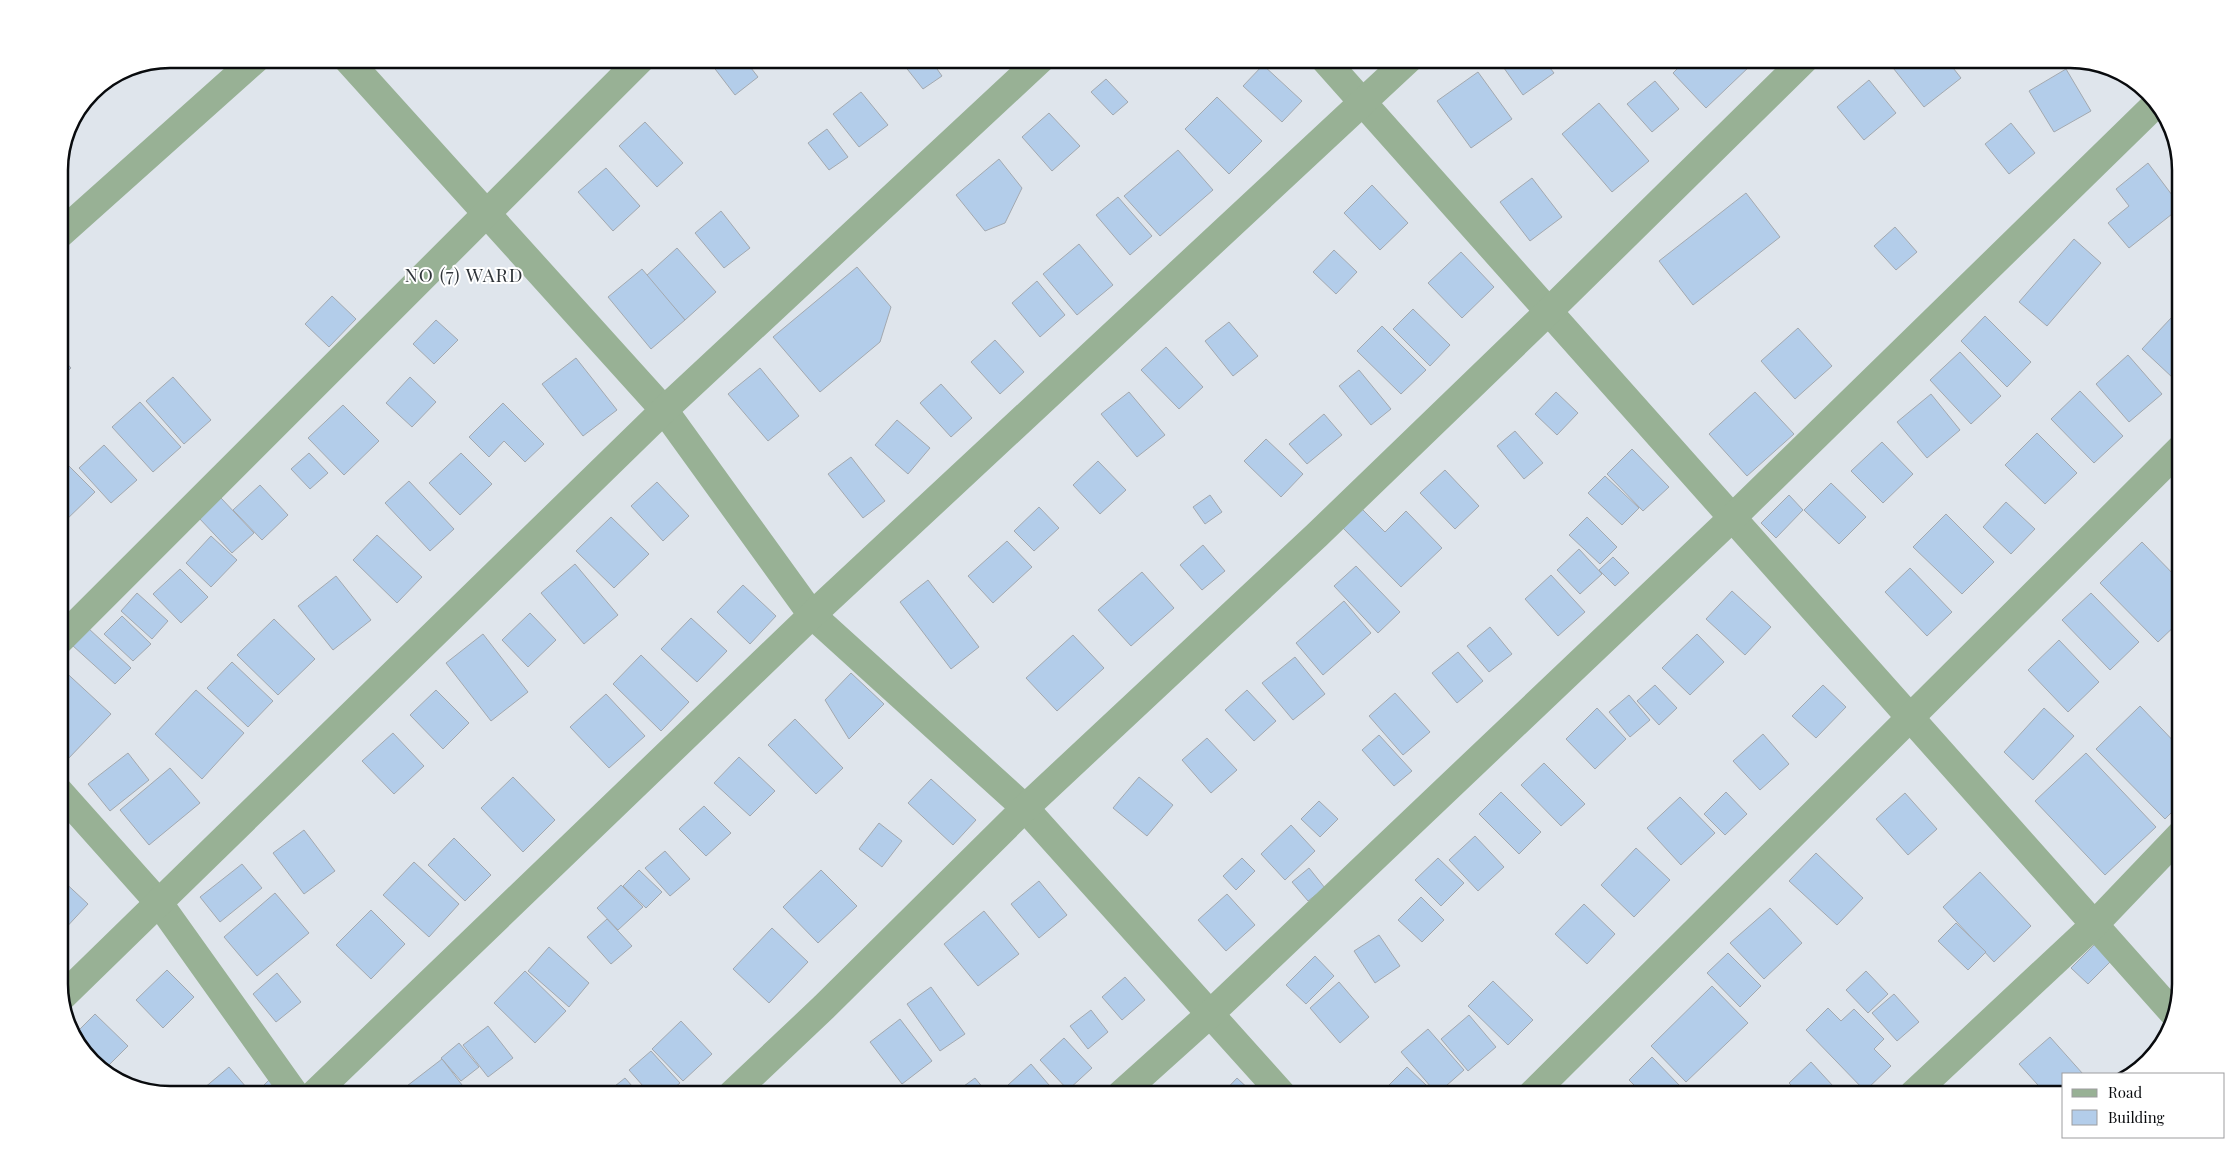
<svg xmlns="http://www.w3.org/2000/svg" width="2240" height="1153" font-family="'Playfair Display',serif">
	<rect width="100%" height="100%" fill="#dfe5ec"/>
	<g fill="#b3cdea" stroke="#a3a9b0">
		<path d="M712,59H744L758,77L735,95L709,61Z"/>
		<path d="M912,59H930L942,76L923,89L904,65Z"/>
		<path d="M1502,59H1543L1554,73L1523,95L1499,61Z"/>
		<path d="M1687,59H1745L1751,65L1706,108L1673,73Z"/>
		<path d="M1886,59H1946L1961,78L1924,107Z"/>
		<path d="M1960,59H1979L1966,67Z"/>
		<path d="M1263,65L1302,101L1282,122L1243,86Z"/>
		<path d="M2066,69L2091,111L2054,132L2029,91Z"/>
		<path d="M1478,72L1512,119L1471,148L1437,101Z"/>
		<path d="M1106,79L1128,102L1113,115L1091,92Z"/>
		<path d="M1869,80L1896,113L1864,140L1837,107Z"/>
		<path d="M1655,81L1679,109L1652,132L1627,104Z"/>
		<path d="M861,92L888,125L859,147L833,114Z"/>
		<path d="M1217,97L1262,141L1229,174L1185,129Z"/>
		<path d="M1599,103L1649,161L1612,192L1562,134Z"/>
		<path d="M1049,113L1080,146L1052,171L1022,137Z"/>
		<path d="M645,122L683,163L657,187L619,146Z"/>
		<path d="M2011,123L2035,153L2009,174L1985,144Z"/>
		<path d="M827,129L848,157L829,170L808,143Z"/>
		<path d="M1178,150L1213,190L1160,236L1124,196Z"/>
		<path d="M999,159L1022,188L1005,223L985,231L956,195Z"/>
		<path d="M2148,163L2181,207L2129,248L2108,223L2129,206L2116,189Z"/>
		<path d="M606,168L640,206L613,231L578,192Z"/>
		<path d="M1532,178L1562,217L1530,241L1500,202Z"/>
		<path d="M1372,185L1408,223L1380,250L1344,213Z"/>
		<path d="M1746,193L1780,237L1693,305L1659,261Z"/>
		<path d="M1118,197L1152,236L1130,255L1096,215Z"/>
		<path d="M721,211L750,248L724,268L695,233Z"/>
		<path d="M1895,227L1917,252L1896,270L1874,246Z"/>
		<path d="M2074,239L2101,263L2047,326L2019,302Z"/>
		<path d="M1079,244L1113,285L1077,315L1043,274Z"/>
		<path d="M677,248L716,292L685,320L646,276Z"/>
		<path d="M1334,250L1357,272L1336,294L1313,272Z"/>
		<path d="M1461,252L1494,287L1462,318L1428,283Z"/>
		<path d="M857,267L891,307L880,342L820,392L773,337Z"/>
		<path d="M642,269L685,320L651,349L608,297Z"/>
		<path d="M1037,281L1065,315L1040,337L1012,303Z"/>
		<path d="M332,296L356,319L329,347L305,324Z"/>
		<path d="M1413,309L1450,345L1430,366L1393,329Z"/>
		<path d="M1985,316L2031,362L2007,387L1961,341Z"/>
		<path d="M2171,318L2181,327V370L2173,378L2142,349Z"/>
		<path d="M436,320L458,340L434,364L413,344Z"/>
		<path d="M1229,322L1258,356L1233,376L1205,341Z"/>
		<path d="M1382,326L1426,370L1401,394L1357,351Z"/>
		<path d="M1798,328L1832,366L1795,399L1761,361Z"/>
		<path d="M995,340L1024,372L1000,394L971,362Z"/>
		<path d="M1166,347L1203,387L1179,409L1141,370Z"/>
		<path d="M1960,352L2001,396L1971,424L1930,380Z"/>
		<path d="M59,355L71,368L59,379Z"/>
		<path d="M2128,355L2162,394L2129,422L2096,384Z"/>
		<path d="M576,358L617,410L583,436L542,384Z"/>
		<path d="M760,368L799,416L768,441L728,394Z"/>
		<path d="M1359,370L1391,409L1371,425L1339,386Z"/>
		<path d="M173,377L211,420L184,444L146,401Z"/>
		<path d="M410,377L436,402L412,427L386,403Z"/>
		<path d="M941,384L972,418L951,437L920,403Z"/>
		<path d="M2080,391L2123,436L2094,463L2051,419Z"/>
		<path d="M1129,392L1165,435L1137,457L1101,414Z"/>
		<path d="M1556,392L1578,413L1557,435L1535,414Z"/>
		<path d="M1755,392L1794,434L1747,476L1709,434Z"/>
		<path d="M1931,394L1960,430L1927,458L1897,422Z"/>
		<path d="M140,402L181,447L153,472L112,427Z"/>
		<path d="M503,403L544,444L525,462L504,441L489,457L469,437Z"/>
		<path d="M343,405L379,441L344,475L308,438Z"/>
		<path d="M1324,414L1342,435L1307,464L1289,444Z"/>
		<path d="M897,420L930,448L908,474L875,445Z"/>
		<path d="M1515,431L1543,463L1524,479L1497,446Z"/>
		<path d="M2037,433L2077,473L2045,504L2005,465Z"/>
		<path d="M1266,439L1303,474L1281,497L1244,461Z"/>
		<path d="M1882,442L1913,474L1883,503L1851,471Z"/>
		<path d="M104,445L137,480L111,503L79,468Z"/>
		<path d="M1632,449L1669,487L1643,511L1607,474Z"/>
		<path d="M309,453L328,473L310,489L291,469Z"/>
		<path d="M461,453L492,484L460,515L429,483Z"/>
		<path d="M59,456L95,492L63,523L59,518Z"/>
		<path d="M851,457L885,501L863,518L828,474Z"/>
		<path d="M1098,461L1126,490L1100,514L1073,485Z"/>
		<path d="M1445,470L1479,506L1455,529L1420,493Z"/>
		<path d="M1605,476L1639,508L1622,525L1588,493Z"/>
		<path d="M409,481L454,529L430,551L385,503Z"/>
		<path d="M657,482L689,516L663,541L631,506Z"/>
		<path d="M1831,483L1866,517L1839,544L1804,510Z"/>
		<path d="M260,485L288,515L262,540L233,510Z"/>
		<path d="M1210,495L1222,512L1205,524L1193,507Z"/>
		<path d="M1789,495L1803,510L1776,538L1761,523Z"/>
		<path d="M221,498L254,533L232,553L199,518Z"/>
		<path d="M2006,502L2035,529L2011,554L1983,527Z"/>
		<path d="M1039,507L1059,528L1034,551L1014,531Z"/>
		<path d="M1362,509L1385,532L1406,511L1442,548L1401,587L1342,527Z"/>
		<path d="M1946,514L1994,562L1962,594L1913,547Z"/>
		<path d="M611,517L649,554L614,588L576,551Z"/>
		<path d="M1587,517L1617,547L1600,564L1569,535Z"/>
		<path d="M377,535L422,577L397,603L353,560Z"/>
		<path d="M211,536L237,560L211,587L186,563Z"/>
		<path d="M1007,541L1032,567L993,603L968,576Z"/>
		<path d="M2142,542L2181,582V620L2158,642L2100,583Z"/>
		<path d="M1203,545L1225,571L1202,590L1180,565Z"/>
		<path d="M1579,549L1602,574L1580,594L1557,570Z"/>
		<path d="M1613,557L1629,573L1615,586L1599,570Z"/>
		<path d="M575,564L618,615L584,644L541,593Z"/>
		<path d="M1356,566L1400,612L1378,633L1334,586Z"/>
		<path d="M1910,568L1952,612L1927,636L1885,592Z"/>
		<path d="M180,569L208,597L181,623L153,594Z"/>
		<path d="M1142,572L1174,608L1131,646L1098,610Z"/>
		<path d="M1551,575L1585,612L1558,636L1525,599Z"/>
		<path d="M336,576L371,620L333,650L298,606Z"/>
		<path d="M928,580L979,647L951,669L900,602Z"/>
		<path d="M743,585L776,616L750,644L717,612Z"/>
		<path d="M1732,591L1771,627L1745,655L1706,619Z"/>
		<path d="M137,593L168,621L152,639L121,611Z"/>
		<path d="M2091,593L2139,642L2110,670L2062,620Z"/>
		<path d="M1344,601L1371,633L1323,675L1296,643Z"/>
		<path d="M530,613L556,640L528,667L502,640Z"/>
		<path d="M122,616L151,644L133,661L104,634Z"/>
		<path d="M691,618L727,651L697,682L661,649Z"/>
		<path d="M274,619L315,659L278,695L237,655Z"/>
		<path d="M1490,627L1512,654L1489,672L1467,646Z"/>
		<path d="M88,628L131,668L115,684L72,645Z"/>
		<path d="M483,634L528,692L491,721L446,663Z"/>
		<path d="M1697,634L1724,662L1690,695L1662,668Z"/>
		<path d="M1073,635L1104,668L1057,711L1026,678Z"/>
		<path d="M2059,640L2099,682L2068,712L2028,670Z"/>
		<path d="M1458,652L1483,681L1457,703L1432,673Z"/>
		<path d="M641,655L689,702L661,731L613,684Z"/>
		<path d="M1295,657L1325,694L1293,720L1262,683Z"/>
		<path d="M232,662L273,701L248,727L207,688Z"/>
		<path d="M59,666L111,714L67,760L59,753Z"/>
		<path d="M851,673L884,704L849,739L825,700Z"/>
		<path d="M1655,685L1677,708L1659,725L1637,701Z"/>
		<path d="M1823,685L1846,707L1816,738L1792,716Z"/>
		<path d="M196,690L244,733L202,779L155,734Z"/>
		<path d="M436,690L469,723L443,749L410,715Z"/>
		<path d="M1247,690L1276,721L1254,741L1225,710Z"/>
		<path d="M1395,693L1430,732L1403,755L1369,716Z"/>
		<path d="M606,694L645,736L609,768L570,727Z"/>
		<path d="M1629,695L1650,720L1630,737L1609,712Z"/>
		<path d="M2140,706L2181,749V803L2165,819L2096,749Z"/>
		<path d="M1597,708L1626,739L1595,769L1566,739Z"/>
		<path d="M2044,708L2074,736L2033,780L2004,752Z"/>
		<path d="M795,719L843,768L816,794L768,745Z"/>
		<path d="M393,733L424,766L394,794L362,761Z"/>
		<path d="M1763,734L1789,764L1760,790L1733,761Z"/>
		<path d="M1379,735L1412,771L1394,786L1362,750Z"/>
		<path d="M1207,738L1237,770L1211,793L1182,760Z"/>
		<path d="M128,753L149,780L110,811L88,784Z"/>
		<path d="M2086,753L2156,827L2105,875L2035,801Z"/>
		<path d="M739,757L775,791L750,816L714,783Z"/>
		<path d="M1544,763L1585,804L1561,826L1521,785Z"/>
		<path d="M170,768L200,803L149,845L120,810Z"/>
		<path d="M513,777L555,820L523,852L481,808Z"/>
		<path d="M1139,777L1173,805L1147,836L1113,808Z"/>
		<path d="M931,779L976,820L953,845L908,803Z"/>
		<path d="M1501,792L1541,832L1519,854L1479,814Z"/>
		<path d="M1726,792L1747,814L1725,835L1704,814Z"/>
		<path d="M1905,793L1937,829L1908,855L1876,819Z"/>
		<path d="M1680,797L1715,833L1681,865L1647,828Z"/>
		<path d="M1319,801L1338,819L1320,837L1301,819Z"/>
		<path d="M704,806L731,833L706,856L679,829Z"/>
		<path d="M879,823L902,841L882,867L859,849Z"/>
		<path d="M1291,825L1315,851L1285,880L1261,854Z"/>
		<path d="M304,830L335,871L304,894L273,853Z"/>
		<path d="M1475,836L1504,867L1478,891L1449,860Z"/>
		<path d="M454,838L491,875L465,901L428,865Z"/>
		<path d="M1636,848L1670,880L1634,917L1601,885Z"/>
		<path d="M665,851L690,879L670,896L645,868Z"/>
		<path d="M1816,853L1863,898L1837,925L1789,881Z"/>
		<path d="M1242,858L1255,871L1236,890L1223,876Z"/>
		<path d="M1438,858L1464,883L1441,906L1415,880Z"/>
		<path d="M414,862L459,904L429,937L383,895Z"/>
		<path d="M242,864L262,888L220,922L200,897Z"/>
		<path d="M1309,868L1325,888L1308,901L1292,882Z"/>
		<path d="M639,870L662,892L646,908L623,886Z"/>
		<path d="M821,870L857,906L818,943L783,907Z"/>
		<path d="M1980,872L2031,926L1994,962L1943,907Z"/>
		<path d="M59,877L88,904L62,932L59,930Z"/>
		<path d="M1039,881L1067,915L1039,938L1011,904Z"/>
		<path d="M621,885L643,907L618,930L597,908Z"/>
		<path d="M275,893L309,933L257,976L224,937Z"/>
		<path d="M1227,894L1255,925L1226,951L1198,920Z"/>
		<path d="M1421,897L1444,920L1422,942L1398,920Z"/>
		<path d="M1584,904L1615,934L1587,964L1555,934Z"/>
		<path d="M1770,908L1802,943L1764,979L1730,943Z"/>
		<path d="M371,910L405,944L371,979L336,945Z"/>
		<path d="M984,911L1019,954L978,986L944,944Z"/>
		<path d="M607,919L632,946L611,964L587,937Z"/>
		<path d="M1956,923L1986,952L1968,970L1938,941Z"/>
		<path d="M772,928L808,962L769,1003L733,969Z"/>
		<path d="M1379,935L1400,966L1375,983L1354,951Z"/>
		<path d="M2096,943L2112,960L2088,984L2071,968Z"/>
		<path d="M549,947L589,983L569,1007L528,971Z"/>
		<path d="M1728,953L1761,986L1740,1007L1707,973Z"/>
		<path d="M1315,956L1334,976L1306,1004L1286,985Z"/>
		<path d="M167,970L194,997L163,1028L136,1000Z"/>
		<path d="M525,971L566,1011L535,1043L494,1003Z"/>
		<path d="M1866,971L1888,994L1868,1013L1846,990Z"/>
		<path d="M277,973L301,1002L276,1022L253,994Z"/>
		<path d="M1125,977L1145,1000L1122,1020L1102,997Z"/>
		<path d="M1493,981L1533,1020L1508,1045L1468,1006Z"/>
		<path d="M1339,982L1369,1017L1340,1043L1310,1008Z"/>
		<path d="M1712,986L1748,1023L1686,1082L1651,1046Z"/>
		<path d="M931,987L965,1034L940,1051L907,1004Z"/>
		<path d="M1894,994L1919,1022L1897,1041L1872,1013Z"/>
		<path d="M1828,1008L1841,1021L1854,1009L1884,1039L1874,1049L1891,1066L1865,1091L1806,1030Z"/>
		<path d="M1091,1010L1108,1032L1088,1049L1070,1026Z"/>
		<path d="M95,1014L128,1046L105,1069L78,1045L74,1035Z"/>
		<path d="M1469,1015L1496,1047L1468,1071L1441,1039Z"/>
		<path d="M900,1019L932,1061L902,1084L870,1042Z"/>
		<path d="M681,1021L712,1054L683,1081L652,1049Z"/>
		<path d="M488,1026L513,1058L488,1077L463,1045Z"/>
		<path d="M1428,1029L1464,1070L1437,1094L1401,1052Z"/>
		<path d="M2050,1037L2083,1074H2064L2063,1094H2046L2019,1064Z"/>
		<path d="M1064,1038L1092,1068L1068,1090L1040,1060Z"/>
		<path d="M459,1043L479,1067L461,1081L441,1058Z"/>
		<path d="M651,1051L680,1083L667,1094H650L629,1070Z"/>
		<path d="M1652,1057L1679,1085L1669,1094H1643L1629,1080Z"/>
		<path d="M442,1059L469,1094H406L403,1089Z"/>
		<path d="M1811,1062L1833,1086L1824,1094H1800L1789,1083Z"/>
		<path d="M1031,1064L1049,1085L1038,1094H1017L1008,1085Z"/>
		<path d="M229,1067L252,1094H197Z"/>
		<path d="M1407,1067L1426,1085L1417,1094H1383L1381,1093Z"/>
		<path d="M625,1078L639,1094H605Z"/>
		<path d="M975,1078L988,1094H953Z"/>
		<path d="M1237,1078L1254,1094H1222Z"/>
		<path d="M269,1080L284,1094H255Z"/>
	</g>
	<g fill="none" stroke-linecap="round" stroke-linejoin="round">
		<g stroke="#98b195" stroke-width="28">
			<path d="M347,59L664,410L812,615L1025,808L1282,1094"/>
			<path d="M1324,59L2174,1014"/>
			<path d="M59,235L256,59"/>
			<path d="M59,641L641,59"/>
			<path d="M59,791L159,903L295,1094"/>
			<path d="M61,998L664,410L1041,59"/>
			<path d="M314,1094L812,615L1409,59"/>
			<path d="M732,1094L824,1007L1025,808L1317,535L1549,311L1805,59"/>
			<path d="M1121,1094L1210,1014L1732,518L2157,103"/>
			<path d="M1532,1094L2181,448"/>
			<path d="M1913,1094L2094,925L2181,834"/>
		</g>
	</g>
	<g text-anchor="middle" stroke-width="4" stroke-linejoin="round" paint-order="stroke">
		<g font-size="19" letter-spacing="1" fill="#30353a" stroke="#fff">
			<text x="464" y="282">NO (7) WARD</text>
		</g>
	</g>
	<path d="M0 0H2240V1153H0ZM170 68H2070A102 102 0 0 1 2172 170V984A102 102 0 0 1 2070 1086H170A102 102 0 0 1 68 984V170A102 102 0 0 1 170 68Z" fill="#fff" fill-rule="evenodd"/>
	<path fill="none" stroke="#090b0e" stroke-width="2.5" d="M170 68H2070A102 102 0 0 1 2172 170V984A102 102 0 0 1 2070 1086H170A102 102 0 0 1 68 984V170A102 102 0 0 1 170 68Z"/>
	<rect x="2062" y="1073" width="162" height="65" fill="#ffffff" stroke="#9d9d9f"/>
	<rect x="2072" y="1089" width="25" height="8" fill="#98b195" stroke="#9d9d9f"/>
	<text x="2108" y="1098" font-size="15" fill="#090b0e">Road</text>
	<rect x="2072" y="1110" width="25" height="15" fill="#b3cdea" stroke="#9d9d9f"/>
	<text x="2108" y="1123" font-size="15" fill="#090b0e">Building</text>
</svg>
